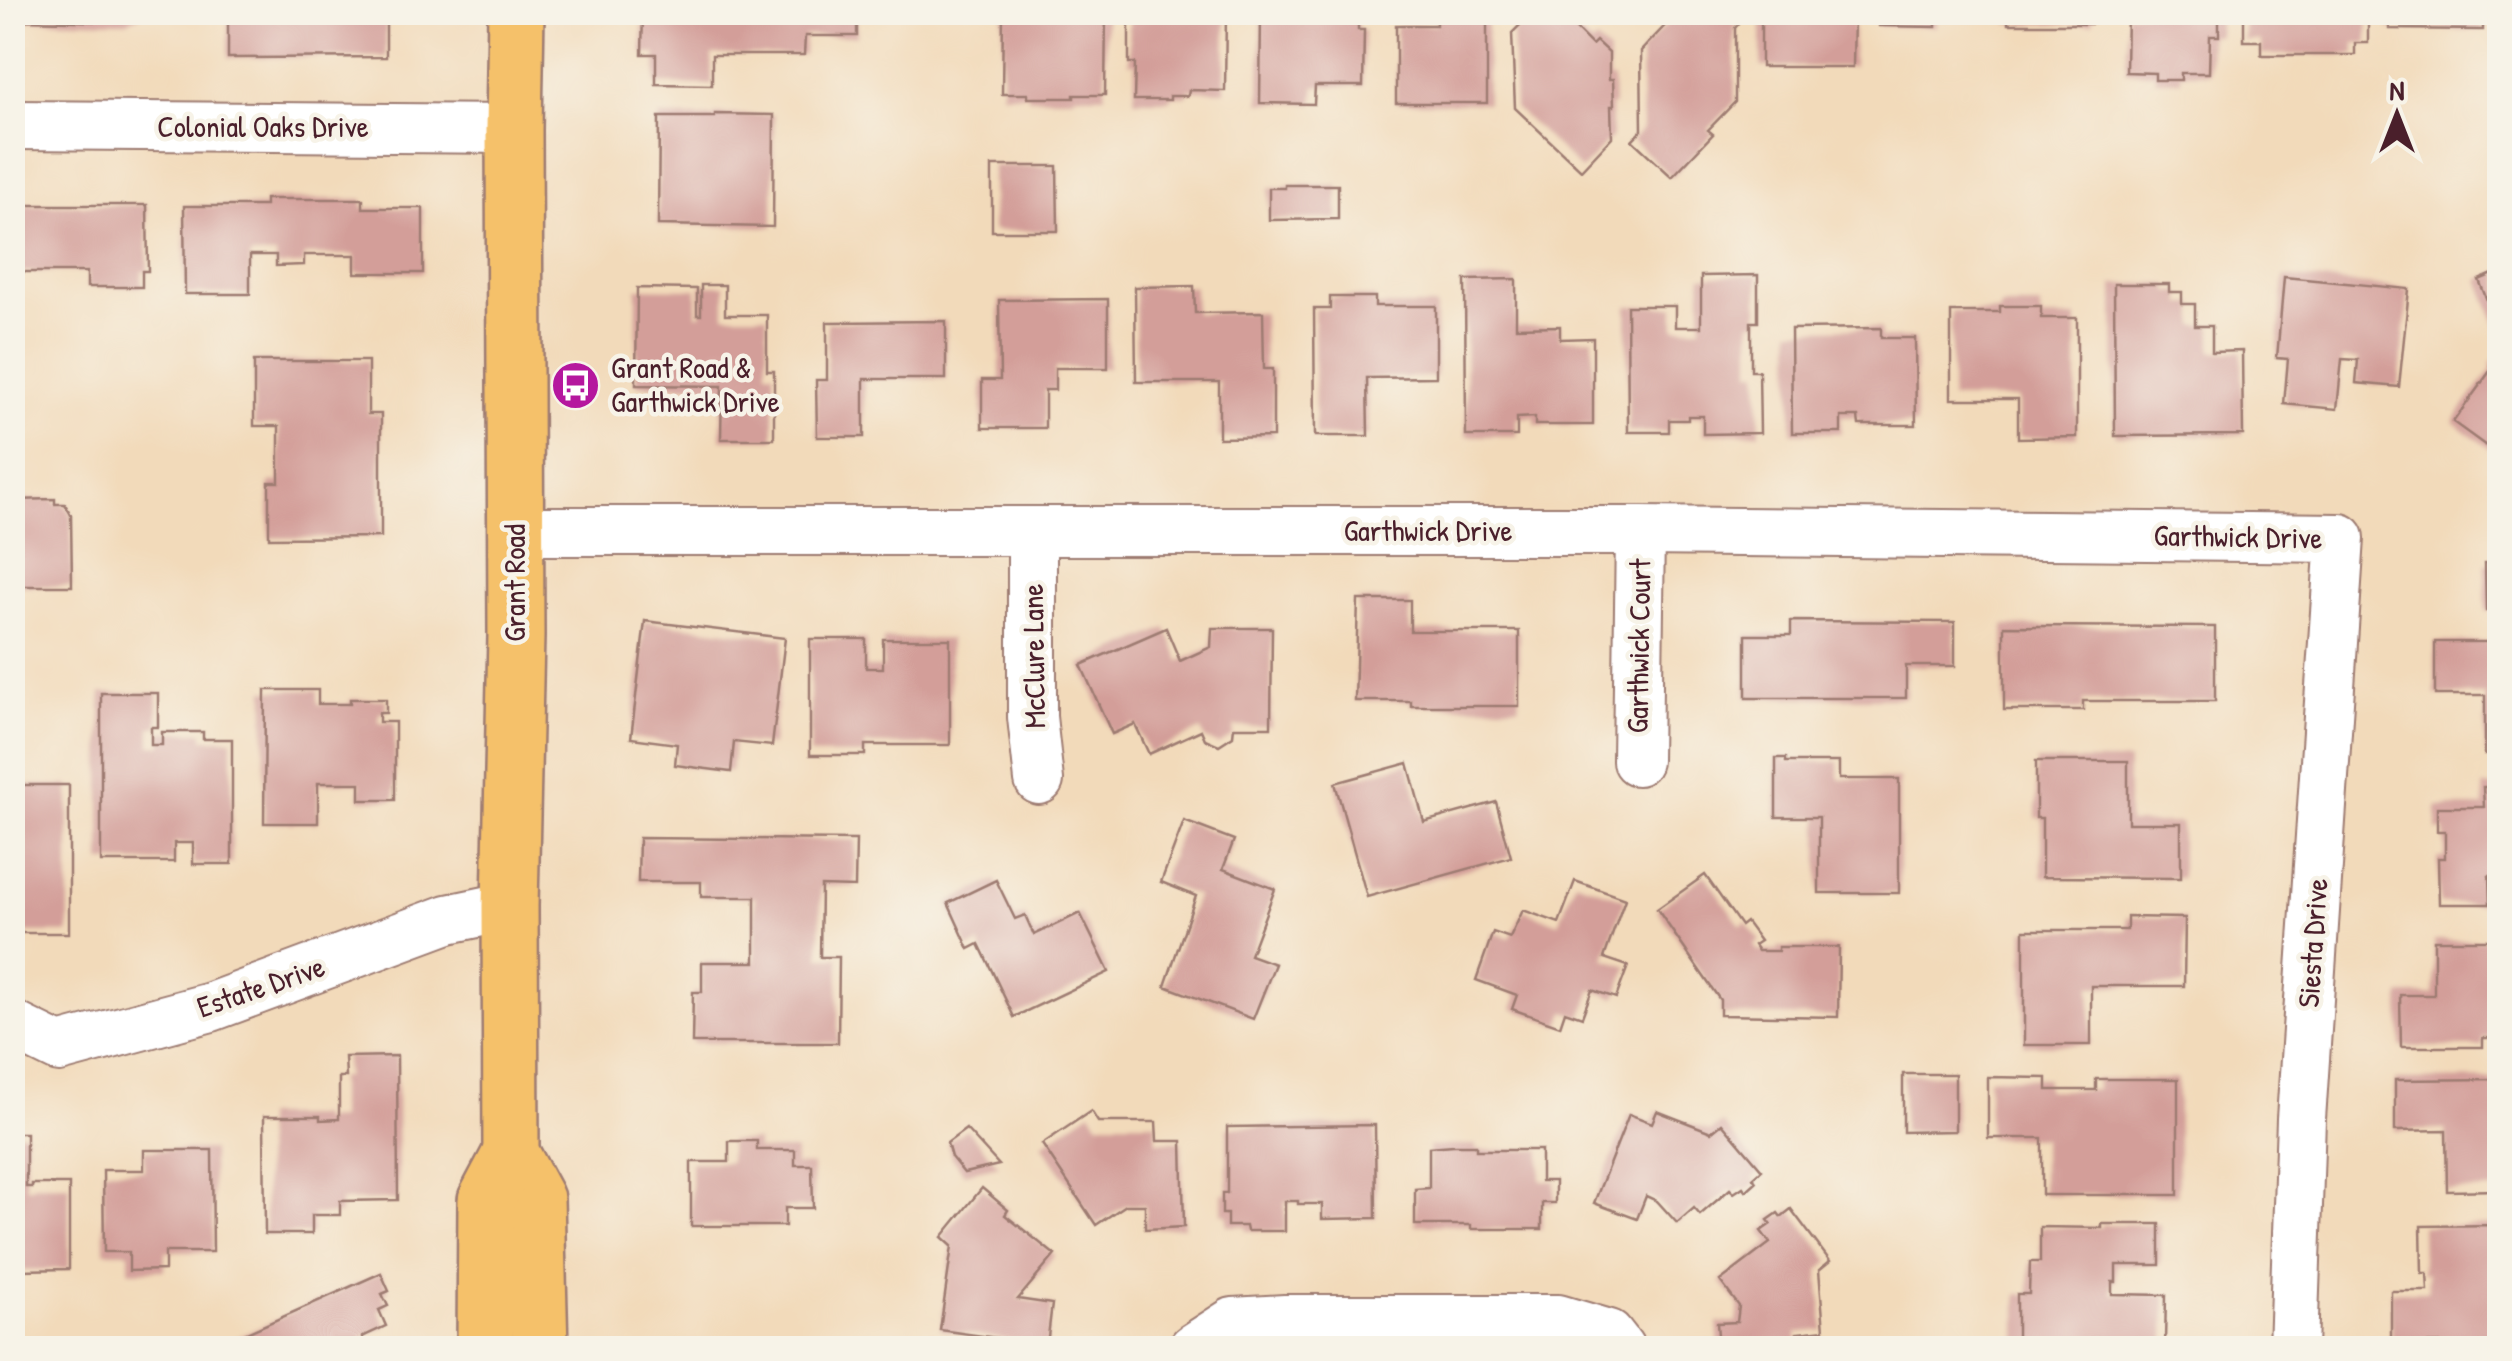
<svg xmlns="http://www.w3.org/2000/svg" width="2512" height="1361" font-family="'Patrick Hand',sans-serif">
	<rect width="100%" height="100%" fill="#f7f3e8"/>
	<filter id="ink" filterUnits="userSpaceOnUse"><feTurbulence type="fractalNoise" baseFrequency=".01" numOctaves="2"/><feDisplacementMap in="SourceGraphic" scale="20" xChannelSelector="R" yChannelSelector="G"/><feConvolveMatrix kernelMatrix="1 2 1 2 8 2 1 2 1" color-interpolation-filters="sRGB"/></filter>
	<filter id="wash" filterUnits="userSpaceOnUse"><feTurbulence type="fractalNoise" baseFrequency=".0048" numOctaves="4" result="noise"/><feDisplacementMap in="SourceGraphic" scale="40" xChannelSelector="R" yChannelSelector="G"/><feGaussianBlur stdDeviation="2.25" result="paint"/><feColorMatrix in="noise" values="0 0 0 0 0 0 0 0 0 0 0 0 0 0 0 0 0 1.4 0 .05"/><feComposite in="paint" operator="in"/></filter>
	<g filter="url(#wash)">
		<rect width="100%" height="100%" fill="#f2daba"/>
		<g id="blocks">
			<g fill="#d39e99">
				<path d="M12,12H140V16L126,22L19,20V35H12Z"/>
				<path d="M228,12H386V57L228,58Z"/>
				<path d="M643,12H857V36H805L804,55H712V85L656,84V54H642Z"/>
				<path d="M1003,12H1106L1105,95H1074V98H1028V94H1002Z"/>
				<path d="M1129,12H1226L1225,91L1189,90L1188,96H1170V100H1134L1135,63H1129Z"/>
				<path d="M1261,12H1358V30H1364L1363,86H1315L1314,104L1260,103Z"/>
				<path d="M1436,12H1487V103H1396V25H1436Z"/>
				<path d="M1533,12H1567L1573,19L1570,23L1592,45L1596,41L1609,53V79H1613L1614,106H1611L1612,137L1581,170L1515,108L1512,33Z"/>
				<path d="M1678,12H1735V16L1741,21L1735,28V102L1708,130L1713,134L1672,177L1632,140L1642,130L1641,51Z"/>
				<path d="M1761,12H1854L1853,67H1761Z"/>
				<path d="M1879,12H1977V20L1936,19V27L1879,26Z"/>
				<rect x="2008" y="12" width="85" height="12"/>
				<path d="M2127,12H2219V36H2210L2209,73H2181V80H2155V73L2126,72Z"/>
				<path d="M2244,12H2368V43H2355V55H2261V41H2244Z"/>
				<path d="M2389,12H2483V30L2389,29Z"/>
				<path d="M715,114L774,115L773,227L658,225L659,117H715Z"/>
				<path d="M992,166H1057L1058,231H992Z"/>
				<path d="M1285,185H1338V219L1269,220V188H1285Z"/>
				<path d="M265,199H363V208H423V273H355V255H304V265L276,266V255H250V294H185L184,206H265Z"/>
				<path d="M23,205H147L148,271H142V287H87V272H12V210H23Z"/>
				<path d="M2500,271V331H2499L2479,280Z"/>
				<path d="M1758,275V322H1751V371H1759L1760,433L1703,434V416H1688V420H1669V432H1628L1627,306H1675V327H1701V276Z"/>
				<path d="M2284,277L2409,289L2399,387L2356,383L2358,360L2342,359L2337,409L2284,404L2288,359L2277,358Z"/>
				<path d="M1516,279V327L1560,326V339L1593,338V425H1535V417L1517,418V436H1466L1465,280Z"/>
				<path d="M2114,284H2169V292H2182V304H2195V326H2212V352L2242,351L2243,435L2115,436Z"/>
				<path d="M701,285H725V315H767V371H774V439H721L722,386L636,385L637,288L697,289V315H701Z"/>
				<path d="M1194,286L1195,313L1263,312L1264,369H1273V437L1219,438V382H1136L1135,287Z"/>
				<path d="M1330,297H1375V306H1436V377L1367,378L1368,436H1315L1314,309H1330Z"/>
				<path d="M1108,299V368H1055V390H1045V428H982V380H1000L999,300Z"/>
				<path d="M2000,306H2041V318H2077V437L2018,438V399H1951V312H2000Z"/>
				<path d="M946,321V379H864V437H817L816,380H827V322Z"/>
				<path d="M1881,328V338H1915L1916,425H1859L1858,417H1841V433H1792L1791,329Z"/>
				<path d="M2500,352V456L2453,422L2493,367L2490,365Z"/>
				<path d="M254,361H368V414H381V537L269,538V482H279V426H254Z"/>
				<path d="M55,499V504H65L71,515L72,586H14L12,500Z"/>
				<path d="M2485,563H2500V611H2486Z"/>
				<path d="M1358,600H1410V631H1519V706H1411V701H1355Z"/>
				<path d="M645,621L785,638L772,746L734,742L731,772L675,765L677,744L631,738Z"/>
				<path d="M1791,621L1955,622V666H1906V698H1746V635H1791Z"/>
				<path d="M2004,626L2215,627V701H2083V710H2004Z"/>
				<path d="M1166,628L1180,661L1211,647L1212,628H1272L1271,727H1234L1233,736L1219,745L1205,739L1201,730L1149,754L1135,724L1112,734L1081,665Z"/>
				<path d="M810,639H866V668H883V639H950V745H865V755H810Z"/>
				<path d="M2435,642H2500V754H2485V695H2435Z"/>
				<path d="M265,690H318V704H350V699H386V713H379V722H395V800H360V783H318V823H264Z"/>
				<path d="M101,693H158V727H151V745H162V732H203V739H232V864H193V843H174V862H101Z"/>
				<path d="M1776,758H1786V762H1839V779H1899V893H1819V817H1776Z"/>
				<path d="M2036,761H2128V823H2181V878L2042,877V818H2036Z"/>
				<path d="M1408,763L1424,822L1496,802L1511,857L1367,897L1335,783Z"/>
				<path d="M12,785H69V933H13Z"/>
				<path d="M2483,787H2500V876H2489L2490,904H2439L2438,858H2445V831H2437V807H2484Z"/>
				<path d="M1184,821L1234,840L1223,869L1275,889L1250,955L1275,964L1253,1019L1165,986L1196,896L1161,882Z"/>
				<path d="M639,838L856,840L855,887L821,886L820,957H839L838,1043H692L693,992H702V962H755V897H701V882H638Z"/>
				<path d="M1705,875L1741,926L1746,922L1760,941L1754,945L1758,951H1778V947H1839L1838,1017L1720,1015V1000L1657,909Z"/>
				<path d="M996,880L1015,919L1025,915L1034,935L1080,913L1109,972L1014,1017L979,944L969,949L948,903Z"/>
				<path d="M1575,881L1625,899L1604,958L1628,966L1616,998L1592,990L1582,1017L1565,1011L1560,1026L1512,1009L1517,995L1476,980L1493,932L1510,938L1523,910L1559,923Z"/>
				<path d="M2127,917L2185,918L2184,986H2091V1045H2024V930H2127Z"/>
				<path d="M2434,940H2500V1038H2483V1047H2401L2400,995H2434Z"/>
				<path d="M397,1056L398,1200L340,1201V1215H312V1234H265L264,1116H320V1120L339,1119V1077H346L345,1057Z"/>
				<path d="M1903,1074H1955V1131L1903,1132Z"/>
				<path d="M1988,1077L2047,1078V1090H2096V1079H2178V1195H2042V1138H1988Z"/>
				<path d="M2500,1079V1190L2447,1191L2446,1130L2395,1131V1080Z"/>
				<path d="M1091,1111L1098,1122H1156L1157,1141H1182L1184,1227L1145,1229V1205H1126L1096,1225L1042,1144Z"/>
				<path d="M1657,1111L1711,1132L1722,1123L1762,1170L1753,1178L1756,1182L1746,1191L1743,1187L1734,1193L1730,1189L1700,1215L1694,1208L1677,1223L1657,1201L1646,1196L1637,1219L1594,1203L1629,1114L1652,1123Z"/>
				<path d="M1375,1125L1376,1218L1322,1219V1204H1298V1201H1285V1231H1247L1246,1226H1227V1214H1222V1193H1227V1127Z"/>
				<path d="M966,1129L999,1165L964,1173L951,1157L947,1143Z"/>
				<path d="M12,1133H26V1187H32V1184H69V1269L21,1270V1274H12Z"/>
				<path d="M729,1141H757V1150H795V1165H812L813,1208H785V1226H691V1162H729Z"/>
				<path d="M1454,1145H1476V1150H1541V1181H1555V1203H1542V1229H1471V1225H1415V1189L1429,1188V1147Z"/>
				<path d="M144,1150H212L213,1252H165V1270L129,1271V1252H104L103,1170H144Z"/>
				<path d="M982,1188L1008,1210L1005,1215L1055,1255L1018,1299L1052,1304L1047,1345L940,1330L952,1246L942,1237Z"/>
				<path d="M1791,1209L1830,1261L1819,1270L1824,1330L1797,1333L1799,1348H1719L1717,1323L1737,1322L1739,1306L1720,1281L1770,1243L1761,1231L1771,1224L1768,1220L1778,1213L1781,1217Z"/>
				<path d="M2102,1224H2160V1265H2116V1282H2112V1294L2166,1295L2165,1343L2017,1342V1294H2029L2030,1262H2040V1227L2102,1228Z"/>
				<path d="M2500,1225V1343L2391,1344V1291H2428L2427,1273H2422L2421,1226Z"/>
				<path d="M381,1273L389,1291L382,1294L388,1306L379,1310L386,1326L362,1337L367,1348H221L220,1345Z"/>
			</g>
		</g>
	</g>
	<g filter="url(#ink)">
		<use href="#blocks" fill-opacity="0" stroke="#9e7c72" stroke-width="2.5"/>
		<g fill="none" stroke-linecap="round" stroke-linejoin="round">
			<defs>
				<g id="minor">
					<path d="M12,125L514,129"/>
					<path d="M516,531H1640L2340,538L2301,1119L2293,1348"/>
					<path d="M1032,532V717L1039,780"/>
					<path d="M1637,761L1640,531"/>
					<path d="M12,1025L59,1048L211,1007L448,919L510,906"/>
					<path d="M1193,1348L1233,1322L1285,1319H1558L1609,1334L1620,1348"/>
				</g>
				<g id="major">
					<path d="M516,12L514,129L516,636L510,906L511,1153L536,1199L540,1348"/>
					<path d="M485,1348L486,1200L511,1153"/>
				</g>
			</defs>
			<use href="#minor" stroke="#9e7c72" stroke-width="52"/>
			<use href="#major" stroke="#9e7c72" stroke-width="60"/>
			<use href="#minor" stroke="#fff" stroke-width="48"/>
			<use href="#major" stroke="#f5c16b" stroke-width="55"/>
		</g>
	</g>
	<defs>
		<symbol id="bus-disc" viewBox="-11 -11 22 22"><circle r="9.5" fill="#b5179e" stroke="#f7f3e8"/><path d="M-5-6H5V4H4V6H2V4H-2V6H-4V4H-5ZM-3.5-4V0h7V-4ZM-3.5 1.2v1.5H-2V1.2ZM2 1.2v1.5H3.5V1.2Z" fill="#fff"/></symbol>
	</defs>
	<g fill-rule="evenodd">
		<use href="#bus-disc" x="548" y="358" width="55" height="55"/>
	</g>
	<g text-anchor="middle" stroke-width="9" stroke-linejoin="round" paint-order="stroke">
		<g font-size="30" fill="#4a1f2b" stroke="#f7f3e8">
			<text x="263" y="137">Colonial Oaks Drive</text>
			<text x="1428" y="541">Garthwick Drive</text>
			<text transform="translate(2238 537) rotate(1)" y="10">Garthwick Drive</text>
			<text transform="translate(515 583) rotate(-90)" y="10">Grant Road</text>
			<text transform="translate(1639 646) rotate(-89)" y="10">Garthwick Court</text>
			<text transform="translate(1034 656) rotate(-91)" y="10">McClure Lane</text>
			<text transform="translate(2313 943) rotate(-86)" y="10">Siesta Drive</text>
			<text transform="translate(261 987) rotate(-19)" y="10">Estate Drive</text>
		</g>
		<g font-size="30" fill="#4a1f2b" stroke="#f7f3e8" text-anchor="start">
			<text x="611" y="378">Grant Road &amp;<tspan x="611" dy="34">Garthwick Drive</tspan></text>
		</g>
	</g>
	<rect width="2512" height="1361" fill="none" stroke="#f7f3e8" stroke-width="50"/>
	<g transform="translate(2397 115)" stroke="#f7f3e8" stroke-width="8" paint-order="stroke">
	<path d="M0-8L18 38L0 25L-18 38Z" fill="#4a1f2b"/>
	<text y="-15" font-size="28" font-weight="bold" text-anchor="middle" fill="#4a1f2b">N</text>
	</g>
</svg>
